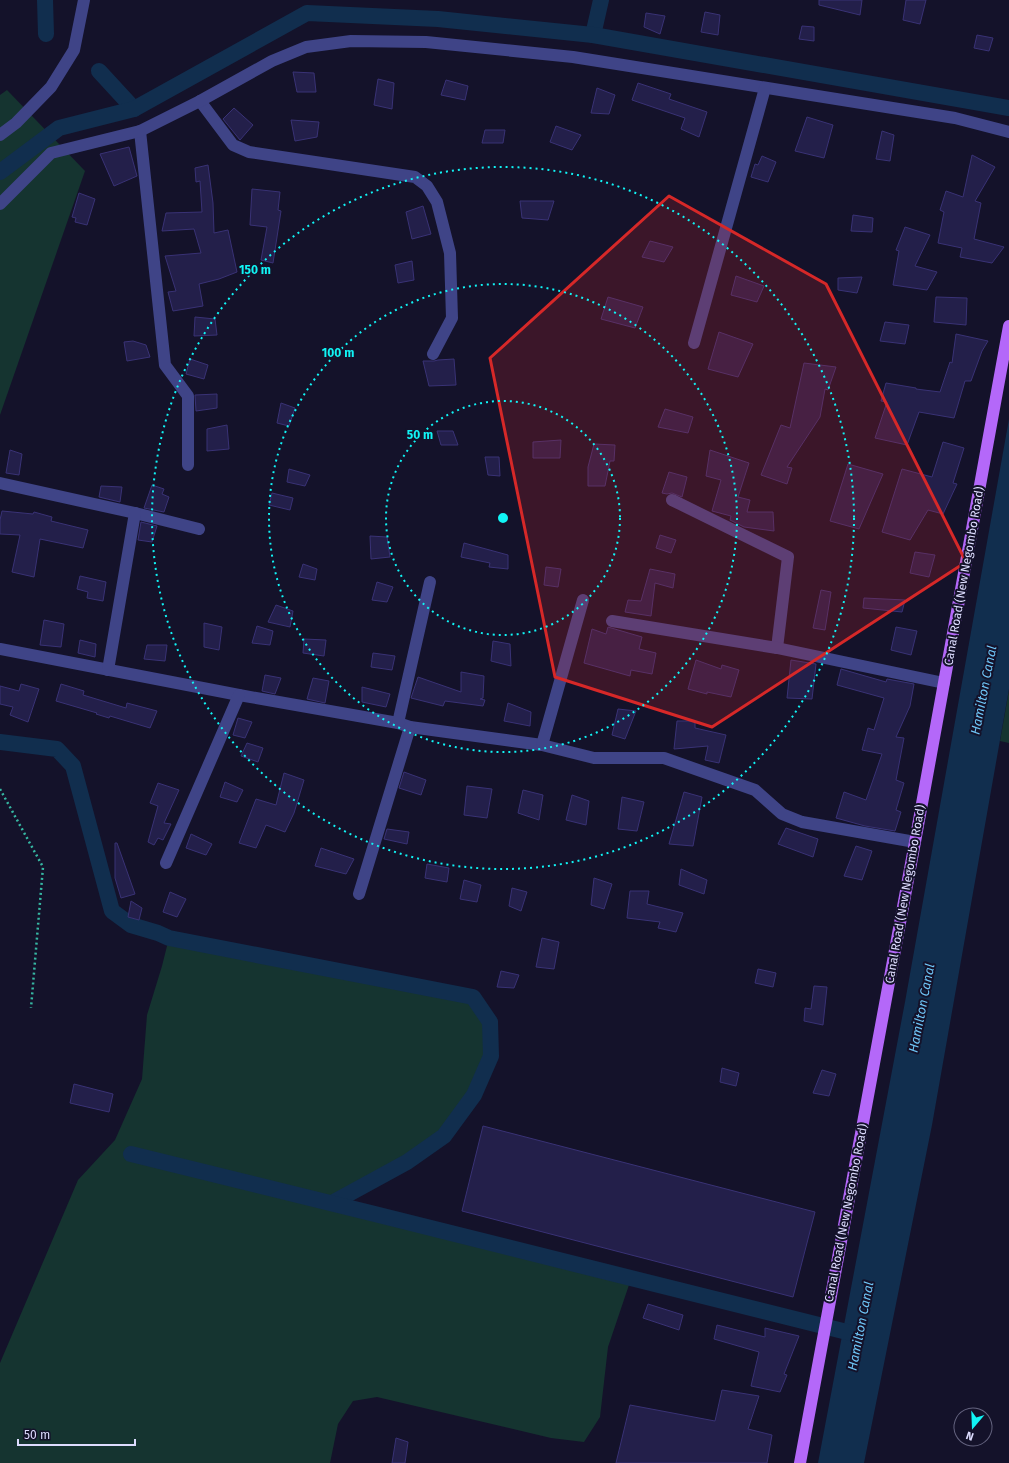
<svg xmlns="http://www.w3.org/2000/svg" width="1009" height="1463" font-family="'Fira Sans',sans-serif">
	<rect width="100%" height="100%" fill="#14122a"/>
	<g fill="#153430">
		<path d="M7,90L85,171L0,415V95Z"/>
		<path d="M1009,690V743L1000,741Z"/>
		<path d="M169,938L473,997L490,1022L491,1056L474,1095L444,1136L407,1162L332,1203L631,1279L608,1347L600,1417L584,1442L551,1438L377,1397L353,1401L338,1424L330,1463H0V1363L78,1180L115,1140L142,1079L147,1015L162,966Z"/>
	</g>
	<path fill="#112e4e" d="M1009,419V689L932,1125L864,1463H818L905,1002Z"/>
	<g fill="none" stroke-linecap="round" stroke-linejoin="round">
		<g stroke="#112e4e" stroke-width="16">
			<path d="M45,0L46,34"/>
			<path d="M593,35L601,0"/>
			<path d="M99,71L134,109"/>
			<path d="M0,172L59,128L134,109L307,13L438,19L593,35L1009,108"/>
			<path d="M0,742L57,749L73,766L112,911L131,925L158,933L169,938L473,997L490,1022L491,1056L474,1095L444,1136L407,1162L332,1203"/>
			<path d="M131,1154C374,1213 616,1275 859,1335"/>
		</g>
	</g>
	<g fill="#231f4a" stroke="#393275">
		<path d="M819,0H862L860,15L819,5Z"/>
		<path d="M906,0H926L920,24L903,20Z"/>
		<path d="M705,12L720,15L718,35L701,32Z"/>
		<path d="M646,13L665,16L660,34L644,27Z"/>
		<path d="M802,26L814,27V41L799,39Z"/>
		<path d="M977,35L993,38L989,51L974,48Z"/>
		<path d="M293,72L314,73L316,92H297Z"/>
		<path d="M378,79L394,83L392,109L374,105Z"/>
		<path d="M446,80L468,86L465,100L441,95Z"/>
		<path d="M638,83L671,94L669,99L707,112L699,137L681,129L685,118L632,100Z"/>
		<path d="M597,88L615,95L609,114L591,113Z"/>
		<path d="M234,108L253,125L240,140L223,119Z"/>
		<path d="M807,117L833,125L824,158L795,151Z"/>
		<path d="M291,120L319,122L317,137L295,141Z"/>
		<path d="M556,126L581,135L572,150L550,142Z"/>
		<path d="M485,130H505L503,143H482Z"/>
		<path d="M882,131L894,135L890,161L876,159Z"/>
		<path d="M129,147L137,176L114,186L100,154Z"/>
		<path d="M972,155L995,167L975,201L981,203L974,239L1004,247L992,263L960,257L962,248L938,243L944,212L940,210L946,191L963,197Z"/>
		<path d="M762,156L776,162L768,182L751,177L755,164L758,165Z"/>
		<path d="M208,165L213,203L214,233L228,230L237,272L219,279L199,284L203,306L173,311L168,292L176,291L165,256L201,253L194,229L162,231L166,213L202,212L200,181L196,182L195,168Z"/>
		<path d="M252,189L280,192L278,210L281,211L273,263L261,260L267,227L250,225Z"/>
		<path d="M79,193L95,199L87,225L75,222L76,218L72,217Z"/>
		<path d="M520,201H554L548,220L522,218Z"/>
		<path d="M423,206L431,234L412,239L406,212Z"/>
		<path d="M853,215L873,218L872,232L851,231Z"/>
		<path d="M905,227L930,235L915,266L937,272L927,290L893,285L899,251L896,250Z"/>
		<path d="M650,241L673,247L664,262L642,257Z"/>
		<path d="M412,261L414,280L398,283L395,265Z"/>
		<path d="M736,276L764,286L757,302L731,295Z"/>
		<path d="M862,277L857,293L838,290V278Z"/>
		<path d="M608,297L643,307L635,328L601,319Z"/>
		<path d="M936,297L967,298L966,325L934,322Z"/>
		<path d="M195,317L215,319L217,335L194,336Z"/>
		<path d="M885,322L909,325L905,344L880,341Z"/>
		<path d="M719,332L753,344L738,377L708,369Z"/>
		<path d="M956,334L988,341L982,351L971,381H965L954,418L919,412L907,445L875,438L887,402L881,401L886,383L916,388V389L940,392L950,362L952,363Z"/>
		<path d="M133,341L146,345L150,357L127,361L124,342Z"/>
		<path d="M190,359L208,365L204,379L186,374Z"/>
		<path d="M454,359L456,385L429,386L423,361H434L438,360Z"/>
		<path d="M804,363L836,367L828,390L825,389L820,417L787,467L792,468L787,484L761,475L781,425L790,428Z"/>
		<path d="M217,394V408L196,411L195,395Z"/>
		<path d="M281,403L295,408L289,426L277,423Z"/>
		<path d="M665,409L693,417L688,433L658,427Z"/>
		<path d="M227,425L229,449L207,451V429Z"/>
		<path d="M437,431H453L458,445H441Z"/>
		<path d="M561,440L560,458H533V442Z"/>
		<path d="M943,442L964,448L953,483L957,484L943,514L928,510L910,540L882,532L902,469L932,477Z"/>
		<path d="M594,444L615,445L614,461H610L605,486H588V467Z"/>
		<path d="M10,450L22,454L19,475L6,473Z"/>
		<path d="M710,450L749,463L738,497L750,500L747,512H773L774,531L744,527L730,520L731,516L712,511L721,480L706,476Z"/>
		<path d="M485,457H499L500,476L488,475Z"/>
		<path d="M848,464L883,474L859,529L830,521Z"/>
		<path d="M289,469L310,475L305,486L287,482Z"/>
		<path d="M669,472L687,477L682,497L672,493L667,494L662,493Z"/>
		<path d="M152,485L164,489L162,494L169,497L164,512L144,508Z"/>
		<path d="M101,486L122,487L120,502L99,497Z"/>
		<path d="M272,493L293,498L290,510L269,505Z"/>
		<path d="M2,511L33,514L34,512L52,517L51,521L88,530L83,548L40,539L34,577L12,572L20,535L0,534V520Z"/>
		<path d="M141,522L157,526L152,542L138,540Z"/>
		<path d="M660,535L676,540L671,553L656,548Z"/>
		<path d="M370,536L387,537L390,557L371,559Z"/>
		<path d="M464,543L508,555V569L489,567L490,563L461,557Z"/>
		<path d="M915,552L935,555L929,577L910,573Z"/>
		<path d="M303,564L317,569L315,580L299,577Z"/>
		<path d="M546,567L561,569L558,587L544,585Z"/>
		<path d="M650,569L675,574L673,588L655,583L651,616L625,612L628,600L641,601Z"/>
		<path d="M80,576L106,582L103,601L87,598L88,592L77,589Z"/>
		<path d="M377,582L393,587L387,602L372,600Z"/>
		<path d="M821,590L831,592L825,630L813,628Z"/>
		<path d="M864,598L905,600L902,612L863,608Z"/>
		<path d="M276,605L293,611L290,627L268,622Z"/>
		<path d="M44,620L64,624L61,647L40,645Z"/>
		<path d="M204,623L222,627L219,650L204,647Z"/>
		<path d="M257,626L273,631L270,645L252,643Z"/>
		<path d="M608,627L642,637L639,649L656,653L652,674L631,670L630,676L584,663L592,629L606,634Z"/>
		<path d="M896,627L917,631L911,655L891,650Z"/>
		<path d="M304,639L326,640L324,656L303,653Z"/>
		<path d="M80,640L96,644L95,657L78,653Z"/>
		<path d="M493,641L510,644L511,666L491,661Z"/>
		<path d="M147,645H167L165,661L144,659Z"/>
		<path d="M373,653L395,656L392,670L371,667Z"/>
		<path d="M696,660L721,669L722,665L739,670L731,697L707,692V694L688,689Z"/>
		<path d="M791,660L816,664L812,699L787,698Z"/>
		<path d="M841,669L886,682L887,679L914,684L910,706L896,737L904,738L896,780L904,783L896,810L901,812L895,831L865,826L836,818L844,792L866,800L882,754L862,750L868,728L874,730L884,698L837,685Z"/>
		<path d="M461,672L484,676L483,698L480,699L485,700L483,706L445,701L443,706L411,698L418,677L461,692Z"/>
		<path d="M265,675L281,678L275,694L262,691Z"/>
		<path d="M313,678L329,681L325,703L307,699Z"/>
		<path d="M21,684L39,689L28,722L10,715L13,707L0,704V686L19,691Z"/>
		<path d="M61,684L84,691L83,695L126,708L127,703L157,711L150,728L110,716L109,718L96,714L97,713L56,701Z"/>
		<path d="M362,687L390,694L386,707L362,702Z"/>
		<path d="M508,703L531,712L530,726L504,721Z"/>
		<path d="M618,709L636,711L625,739L612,735Z"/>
		<path d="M238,718L252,722L245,738L233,735Z"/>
		<path d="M677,721H695V728L726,735L719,763L705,760L708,746L674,749Z"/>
		<path d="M247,743L263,748L258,762L241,756Z"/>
		<path d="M404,772L426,780L421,795L399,788Z"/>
		<path d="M284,773L304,780L294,813L285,832L266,825L256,848L239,843L256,799L276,805Z"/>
		<path d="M225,782L243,790L237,802L220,797Z"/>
		<path d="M158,783L179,790L164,823L171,824L163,840L158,838L154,845L148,842L158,806L150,803Z"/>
		<path d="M467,786L492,789L487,818L464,815Z"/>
		<path d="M523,790L543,795L539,820L518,813Z"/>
		<path d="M684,792L702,797L693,846L669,844Z"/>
		<path d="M572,795L589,801L586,825L566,820Z"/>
		<path d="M622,797L644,802L637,831L618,829Z"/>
		<path d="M786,828L818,839L813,857L778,844Z"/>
		<path d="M387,829L409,832L407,844L384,839Z"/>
		<path d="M191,834L212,844L206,855L186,848Z"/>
		<path d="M115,843H117L135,894L121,898L115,878Z"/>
		<path d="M856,846L872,851L862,880L844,876Z"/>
		<path d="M321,848L354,859L346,874L315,866Z"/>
		<path d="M427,864L449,868L447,882L425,878Z"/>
		<path d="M681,869L707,880L704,894L679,885Z"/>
		<path d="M594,878L612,884L604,909L591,905Z"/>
		<path d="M464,880L481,885L477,902L460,899Z"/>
		<path d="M512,888L527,892L521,911L509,906Z"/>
		<path d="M630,891H649L647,904L683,913L676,932L658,928L660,922L627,918Z"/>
		<path d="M170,892L186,899L177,917L163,912Z"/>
		<path d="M131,901L142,908L139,920L128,917Z"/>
		<path d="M542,938L559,942L554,969L536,967Z"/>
		<path d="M758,969L776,973L773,987L755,983Z"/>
		<path d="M501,971L519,975L514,988L497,987Z"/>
		<path d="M814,986L827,987L823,1025L804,1021L805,1008L811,1009Z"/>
		<path d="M722,1068L739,1073L736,1086L720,1082Z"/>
		<path d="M822,1070L836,1074L829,1096L813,1093Z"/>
		<path d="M74,1084L113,1094L109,1112L70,1103Z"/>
		<path d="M483,1126L815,1212L793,1297L462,1211Z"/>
		<path d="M648,1304L683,1315L679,1330L643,1318Z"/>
		<path d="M717,1325L765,1337V1328L799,1336L784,1374L787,1375L780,1392L751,1386L759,1352L714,1339Z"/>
		<path d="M722,1390L759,1396L748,1429L772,1435L767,1463H616L630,1405L715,1421Z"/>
		<path d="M396,1438L408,1442L405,1463H392Z"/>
	</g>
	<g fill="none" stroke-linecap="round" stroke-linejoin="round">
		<path stroke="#36b8a3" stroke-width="2.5" stroke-dasharray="2 3" stroke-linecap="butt" d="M0,789L43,867L31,1008"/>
		<g stroke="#3f4487" stroke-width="12">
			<path d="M200,101L233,145L249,152L415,177L427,186L437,202L450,253L452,318L433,354"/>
			<path d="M140,131L165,365L188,396V465"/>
			<path d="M0,135L16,123L51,87L74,50L84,0"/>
			<path d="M0,204L51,153L140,131L200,101L272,61L306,47L351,41L426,42L573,57L955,118L1009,132"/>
			<path d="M694,343L765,88"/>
			<path d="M0,483L135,513L199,529"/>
			<path d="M672,500L788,557L777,648"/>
			<path d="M612,621L777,648L944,683"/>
			<path d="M0,649L239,695L398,723L410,727L542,745L594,758H664L755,790L782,814L802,822L915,842"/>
			<path d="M108,670L135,513"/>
			<path d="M398,723L430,582"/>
			<path d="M542,745L583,600"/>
			<path d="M166,863L239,695"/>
			<path d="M359,894L410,727"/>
		</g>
		<path stroke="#b468f9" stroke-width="12" d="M800,1463L915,842L1009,326"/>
	</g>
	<path fill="#d62828" fill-opacity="0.2" stroke="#d62828" stroke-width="3" stroke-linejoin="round" d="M669,196L826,284L966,562L712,727L555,677L490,358Z"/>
	<g fill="none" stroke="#11f4f5" stroke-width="2" stroke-dasharray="2 4">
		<circle cx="503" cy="518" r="117"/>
		<circle cx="503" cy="518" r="234"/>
		<circle cx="503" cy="518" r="351"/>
	</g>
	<g text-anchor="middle" stroke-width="4" stroke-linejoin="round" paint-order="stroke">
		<g font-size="12" fill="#dddcfe" stroke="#14122a">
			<text transform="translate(964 576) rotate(-80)" y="4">Canal Road (New Negombo Road)</text>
			<text transform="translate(905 894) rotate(-80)" y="4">Canal Road (New Negombo Road)</text>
			<text transform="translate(846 1213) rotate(-79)" y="4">Canal Road (New Negombo Road)</text>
		</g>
		<g font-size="13" font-style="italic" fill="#6fc7f9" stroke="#14122a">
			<text transform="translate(983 690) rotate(-79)" y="5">Hamilton Canal</text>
			<text transform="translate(921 1008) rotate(-79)" y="5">Hamilton Canal</text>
			<text transform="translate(860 1326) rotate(-79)" y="5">Hamilton Canal</text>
		</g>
	</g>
	<circle cx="503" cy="518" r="6" fill="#11f4f5" stroke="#14122a" stroke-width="2"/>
	<g font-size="12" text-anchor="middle" font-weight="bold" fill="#11f4f5" stroke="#14122a" stroke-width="4" stroke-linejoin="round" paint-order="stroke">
		<text x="255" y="274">150 m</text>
		<text x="338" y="357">100 m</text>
		<text x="420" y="439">50 m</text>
	</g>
	<g transform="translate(973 1427) rotate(199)"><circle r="19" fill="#14122a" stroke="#64637f"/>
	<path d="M0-3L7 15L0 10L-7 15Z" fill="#11f4f5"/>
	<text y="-6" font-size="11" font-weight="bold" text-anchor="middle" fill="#dddcfe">N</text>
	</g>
	<path d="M18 1439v6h117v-6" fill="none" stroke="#dddcfe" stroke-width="2"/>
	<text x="24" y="1439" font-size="12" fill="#dddcfe" stroke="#14122a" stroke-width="3" paint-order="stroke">50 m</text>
</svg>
